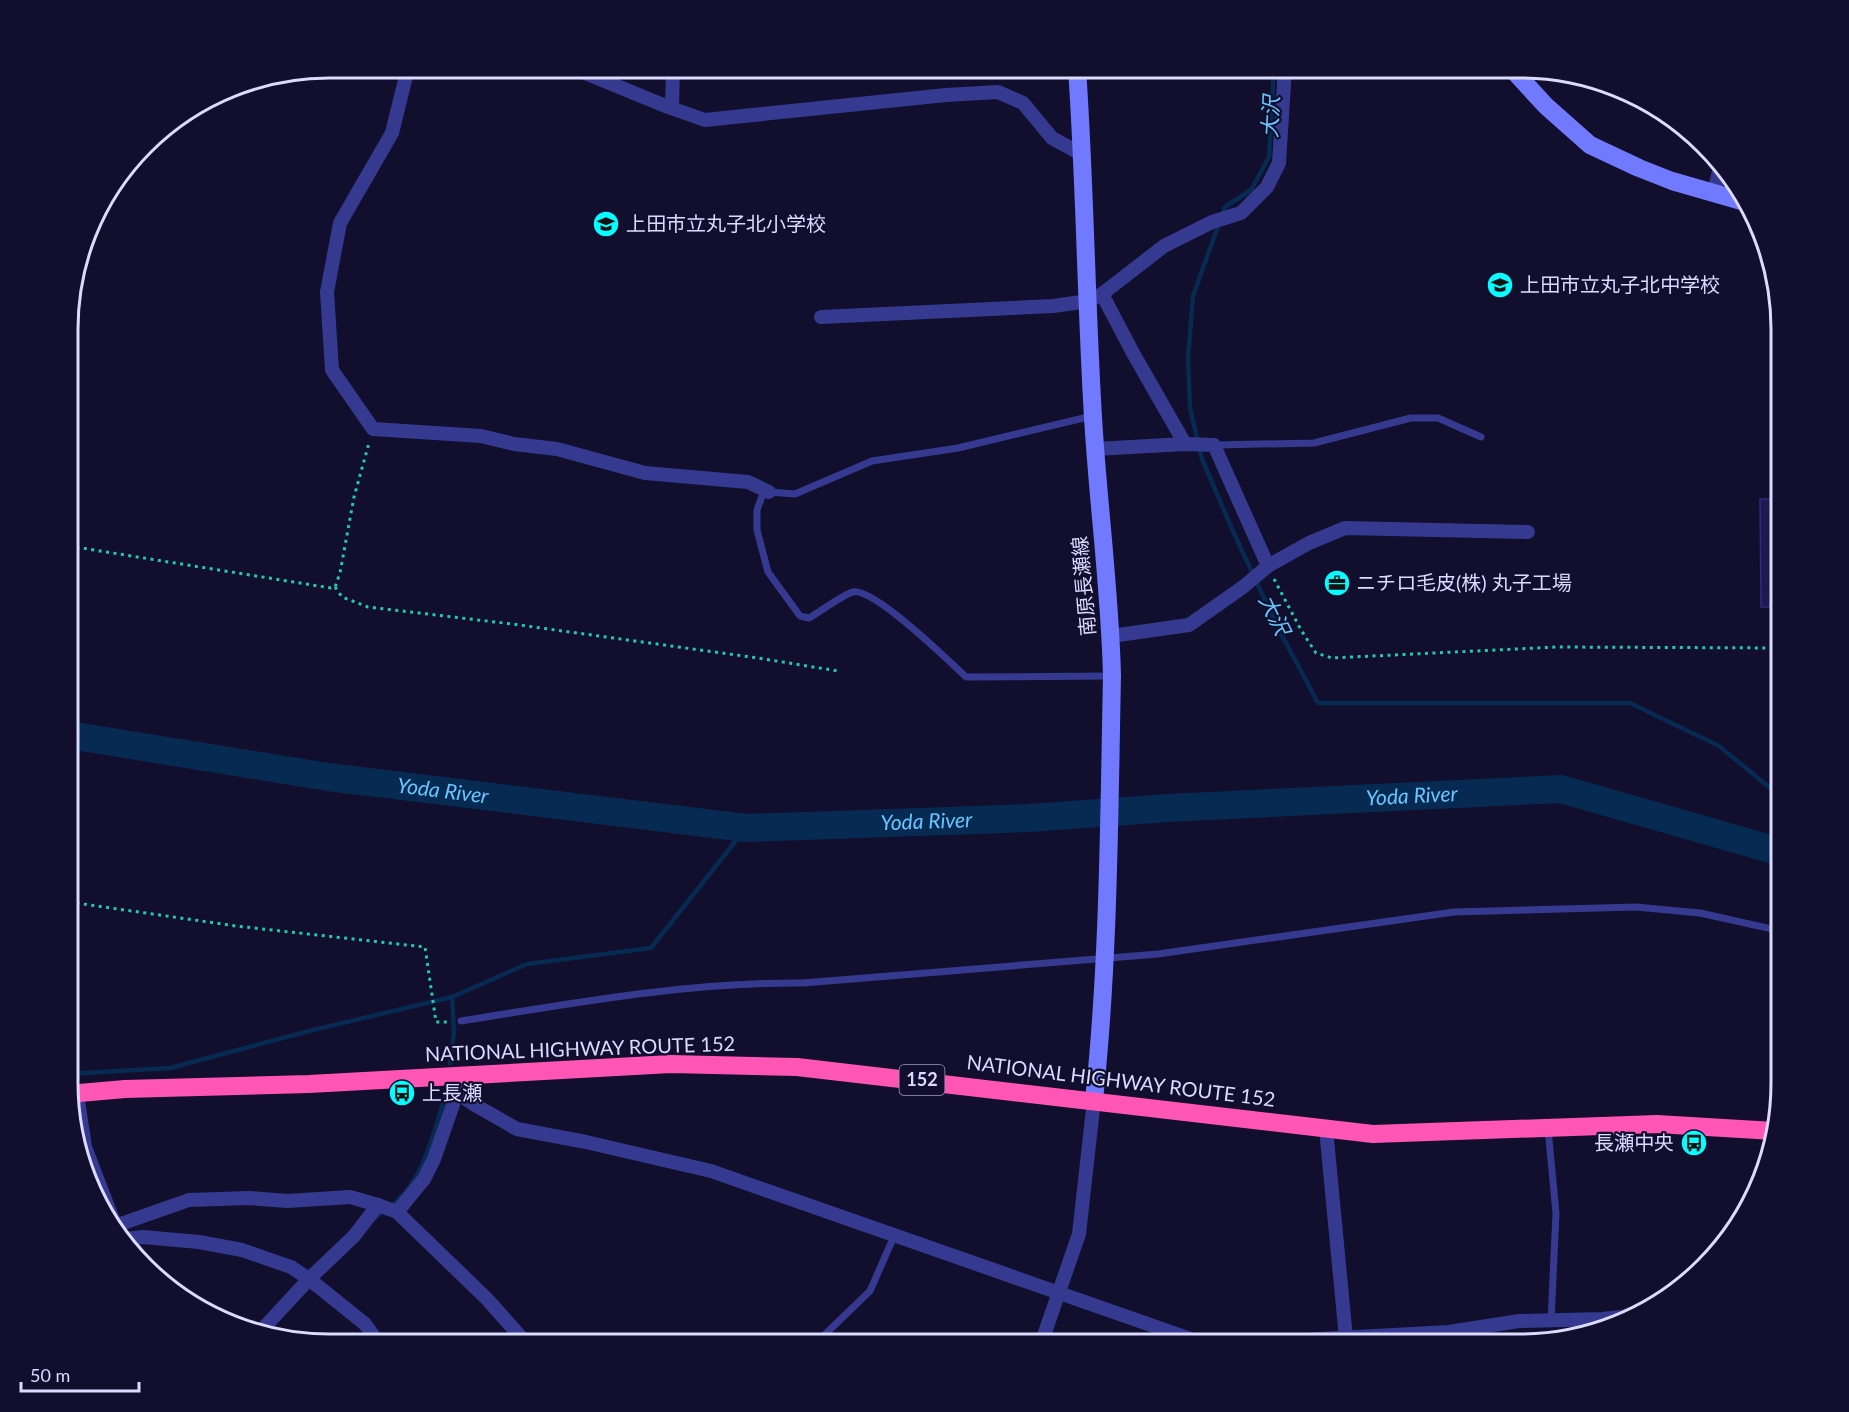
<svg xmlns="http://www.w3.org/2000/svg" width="1849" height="1412" font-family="Lato,'Noto Sans JP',sans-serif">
	<rect width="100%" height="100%" fill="#110f2d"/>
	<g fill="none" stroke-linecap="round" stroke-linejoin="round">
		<g stroke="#072a53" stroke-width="4.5">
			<path d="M1274,68L1269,157L1251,190L1225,207L1193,296L1188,358L1190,408L1202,459L1232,529L1278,628L1318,703H1630L1719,746L1781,797"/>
			<path d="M450,1063L454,1032L452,997"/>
			<path d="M68,1074L170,1068L309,1031L452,997L527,964L651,948L746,828"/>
			<path d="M375,1218C382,1212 390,1207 397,1201C426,1174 434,1130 446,1094"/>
		</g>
		<path stroke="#072a53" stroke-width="28" id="s1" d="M69,735L328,777L746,828L1030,818L1168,808L1561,789L1781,852"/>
	</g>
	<path fill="#1f1950" stroke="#32287e" stroke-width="1.5" d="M1760,499H1781V607H1761Z"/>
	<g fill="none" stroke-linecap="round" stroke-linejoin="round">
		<g stroke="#24c9b1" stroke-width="3" stroke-dasharray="3 4.5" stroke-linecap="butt">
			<path d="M69,546L331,588L335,587L340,573L354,497L369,443"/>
			<path d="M1274,579L1301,630L1316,653L1332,658L1557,647L1781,648"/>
			<path d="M335,587L342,597L368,607L512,624L758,658L838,671"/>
			<path d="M69,902L236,926L425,947L436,1022H450"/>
		</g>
		<g stroke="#353a90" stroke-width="7">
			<path d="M1092,416L958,448L872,461L795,494L769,492L762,496L757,510V530L768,572L800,616L809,618C818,613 844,594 853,592C874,588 948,660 966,677L1110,676"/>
			<path d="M1214,445L1314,443L1411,418H1438L1481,437"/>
			<path d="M461,1021C574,1003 688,982 803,983L1158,954L1454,912L1636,907L1700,913L1781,931"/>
			<path d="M1548,1129L1556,1213L1551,1321"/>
			<path d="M815,1344L870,1291L895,1234"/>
		</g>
		<g stroke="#353a90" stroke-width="14">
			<path d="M408,68L392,133L340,223L327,292L332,370L373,429L481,436L514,444L557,449L645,473L748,482L769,492"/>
			<path d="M573,68L668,107L705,120L946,95L998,92L1023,103L1052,138L1083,155"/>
			<path d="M672,108L673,68"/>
			<path d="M1714,191L1720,168"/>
			<path d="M1102,294L1133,353L1185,444"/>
			<path d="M821,317L1053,306L1088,301L1102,294L1164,246L1212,222L1241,213L1267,187L1279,163L1285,68"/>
			<path d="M1095,449L1185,444L1214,445L1268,566"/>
			<path d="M1111,636L1189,625L1243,587L1268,566L1309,543L1345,528L1528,532"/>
			<path d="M457,1093L475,1105L517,1129L586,1142L711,1171L1205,1344"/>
			<path d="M77,1094L85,1147L115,1225"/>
			<path d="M1326,1129L1346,1338"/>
			<path d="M397,1212L424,1179L434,1159L457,1093V1086"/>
			<path d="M115,1226L189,1200L249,1198L287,1201L350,1197L378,1205"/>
			<path d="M126,1239L143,1237L199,1242L242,1250L291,1267L309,1279L365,1324L379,1344"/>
			<path d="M260,1332L309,1279L354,1236L378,1205L397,1212L487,1299L527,1344"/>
			<path d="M1041,1344L1079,1234L1094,1100"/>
			<path d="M1277,1344L1319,1339L1449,1332L1519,1321L1602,1319L1639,1315"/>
		</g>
		<g stroke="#717aff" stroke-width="18">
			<path d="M1077,68C1085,184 1086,301 1093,417C1098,504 1110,589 1112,676C1109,817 1109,959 1094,1100"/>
			<path d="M1511,68L1546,106L1590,145L1639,168L1672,181L1745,202"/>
		</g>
		<path stroke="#ff55b5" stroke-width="18" d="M68,1094L125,1089L309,1084L671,1064L797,1067L1373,1134L1657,1124L1774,1131"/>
	</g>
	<defs>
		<symbol id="school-disc" viewBox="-11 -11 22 22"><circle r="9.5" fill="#06fcff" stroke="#110f2d"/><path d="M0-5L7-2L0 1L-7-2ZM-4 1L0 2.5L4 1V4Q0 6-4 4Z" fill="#111"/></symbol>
		<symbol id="office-disc" viewBox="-11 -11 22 22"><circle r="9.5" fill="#06fcff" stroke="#110f2d"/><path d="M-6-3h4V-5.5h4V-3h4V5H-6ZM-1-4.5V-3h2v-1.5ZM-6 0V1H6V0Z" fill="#111"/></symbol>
		<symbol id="bus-disc" viewBox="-11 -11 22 22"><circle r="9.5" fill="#06fcff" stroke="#110f2d"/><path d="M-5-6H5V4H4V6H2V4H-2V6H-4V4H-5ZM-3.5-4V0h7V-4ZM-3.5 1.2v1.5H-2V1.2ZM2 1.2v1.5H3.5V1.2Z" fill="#111"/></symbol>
	</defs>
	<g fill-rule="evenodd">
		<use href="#school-disc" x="591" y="209" width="30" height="30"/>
		<use href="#school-disc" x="1485" y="270" width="30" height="30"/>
		<use href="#office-disc" x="1322" y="568" width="30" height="30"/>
		<use href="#bus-disc" x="387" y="1078" width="30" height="30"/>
		<use href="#bus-disc" x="1679" y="1128" width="30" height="30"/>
	</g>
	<g text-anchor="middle" stroke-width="4.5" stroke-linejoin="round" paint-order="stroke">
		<rect fill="#110f2d" stroke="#9f9dc0" stroke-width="1.5" x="899.5" y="1065" width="45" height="30" rx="4.5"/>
		<g font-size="18" font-weight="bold" fill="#dcdaff">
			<text x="922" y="1086">152</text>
		</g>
		<g font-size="20" fill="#dcdaff" stroke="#110f2d" text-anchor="start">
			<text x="626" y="231">上田市立丸子北小学校</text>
			<text x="1520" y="292">上田市立丸子北中学校</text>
			<text x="1356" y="590">ニチロ毛皮(株) 丸子工場</text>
			<text x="422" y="1100">上長瀬</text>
			<text x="1674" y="1150" text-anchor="end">長瀬中央</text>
		</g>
		<g font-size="20" fill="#dcdaff" stroke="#110f2d">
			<text transform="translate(1084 586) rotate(-95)" y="7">南原長瀬線</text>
			<text transform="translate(580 1049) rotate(-2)" y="7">NATIONAL HIGHWAY ROUTE 152</text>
			<text transform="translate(1121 1081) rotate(7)" y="7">NATIONAL HIGHWAY ROUTE 152</text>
		</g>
		<g font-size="21" font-style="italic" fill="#68c6ff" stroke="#110f2d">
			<text transform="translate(1271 117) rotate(-87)" y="7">大沢</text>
			<text transform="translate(1274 615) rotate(64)" y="7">大沢</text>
			<text dy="7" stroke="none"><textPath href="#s1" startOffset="378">Yoda River</textPath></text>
			<text dy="7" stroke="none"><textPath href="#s1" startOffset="1350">Yoda River</textPath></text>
			<text dy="7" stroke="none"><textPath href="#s1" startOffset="864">Yoda River</textPath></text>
		</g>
	</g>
	<path d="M0 0H1849V1412H0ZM329 78H1520A251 251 0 0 1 1771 329V1083A251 251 0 0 1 1520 1334H329A251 251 0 0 1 78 1083V329A251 251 0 0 1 329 78Z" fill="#110f2d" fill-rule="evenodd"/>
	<path fill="none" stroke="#dcdaff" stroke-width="3" d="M329 78H1520A251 251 0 0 1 1771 329V1083A251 251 0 0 1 1520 1334H329A251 251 0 0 1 78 1083V329A251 251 0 0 1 329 78Z"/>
	<path d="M21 1382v9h118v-9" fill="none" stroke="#dcdaff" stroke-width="3"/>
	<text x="30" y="1382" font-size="18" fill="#dcdaff" stroke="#110f2d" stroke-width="4.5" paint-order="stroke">50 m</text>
</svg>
